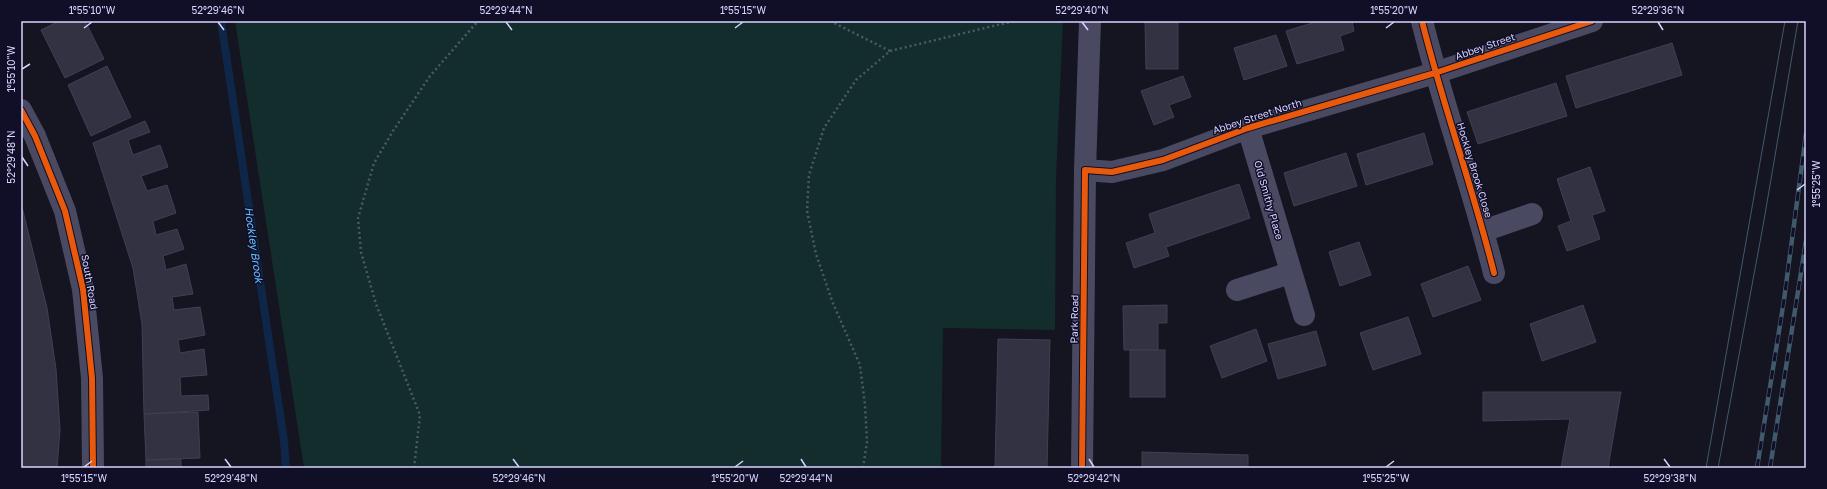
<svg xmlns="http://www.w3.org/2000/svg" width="1827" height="489" font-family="'Golos Text',sans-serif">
	<rect width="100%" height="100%" fill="#151421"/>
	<path fill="#122d2b" d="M235,21H1063L1056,179L1055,330L943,328L941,468H304Z"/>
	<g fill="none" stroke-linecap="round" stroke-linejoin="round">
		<path stroke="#0e2748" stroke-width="8" d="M221,21L284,441L286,468"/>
	</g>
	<g fill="#333243" stroke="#413f55">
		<path d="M59,21H85L104,59L65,78L41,30Z"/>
		<path d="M1319,21H1352L1354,31L1340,36L1344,50L1297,64L1286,31Z"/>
		<path d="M1145,22H1178V69H1146Z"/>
		<path d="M1276,35L1287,66L1244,80L1234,48Z"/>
		<path d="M1672,43L1682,75L1576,108L1566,76Z"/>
		<path d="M107,66L131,117L91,136L68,85Z"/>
		<path d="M1183,76L1191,97L1169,105L1174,117L1154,125L1141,91Z"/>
		<path d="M1556,83L1567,116L1478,144L1467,112Z"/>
		<path d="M145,121L150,132L128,140L133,155L160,145L168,167L141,176L147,191L167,185L176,213L153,221L156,235L177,229L184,249L163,256L166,270L186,264L193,294L172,297L174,310L200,307L205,335L178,340L180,353L204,349L207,375L180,377L181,396L208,395L209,410L144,414L142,324L133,268L93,143Z"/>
		<path d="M1424,133L1433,164L1366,185L1357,154Z"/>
		<path d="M1346,153L1357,186L1294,206L1284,173Z"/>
		<path d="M1590,167L1605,211L1592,215L1600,239L1567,251L1558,226L1571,221L1557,179Z"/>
		<path d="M1239,184L1250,218L1166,247L1169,256L1134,268L1126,243L1155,233L1149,214Z"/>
		<path d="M21,203L47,308L56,369L60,430L57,468H21Z"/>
		<path d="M1359,242L1371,275L1340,286L1329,252Z"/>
		<path d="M1468,266L1481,300L1433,317L1421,284Z"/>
		<path d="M1167,305V323H1158V350H1124L1123,306Z"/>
		<path d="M1583,305L1596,342L1542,361L1530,324Z"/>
		<path d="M1408,317L1421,354L1373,370L1360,333Z"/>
		<path d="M1256,329L1267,361L1222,378L1210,346Z"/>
		<path d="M1316,331L1326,365L1278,379L1268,344Z"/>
		<path d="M998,339L1050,340L1047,468H995Z"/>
		<rect x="1130" y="350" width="35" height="47"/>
		<path d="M1483,392H1621L1608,468H1561L1570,419L1483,421Z"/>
		<path d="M198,412L200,458L146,460L144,414Z"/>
		<path d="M1142,452L1248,455V468H1142Z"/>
		<path d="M181,459V468H146V460Z"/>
	</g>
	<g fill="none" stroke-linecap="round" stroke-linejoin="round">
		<g stroke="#4a5b68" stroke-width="2.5" stroke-dasharray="2 3" stroke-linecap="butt">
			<path d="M830,21L890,51"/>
			<path d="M414,468L420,415L376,304L361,252L358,218L374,163L393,131L430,76L478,21"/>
			<path d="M863,468L867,442L865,405L860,365L832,301L816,254L807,211L809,175L824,128L856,80L890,51L1014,21"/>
		</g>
		<g stroke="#494a62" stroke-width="22">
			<path d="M1422,21C1443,106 1473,188 1494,273"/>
			<path d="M21,110L35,136L65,211L83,289L92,378L93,468"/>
			<path d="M1248,128L1304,315"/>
			<path d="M1085,170L1112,172L1163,160L1248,128L1435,73L1592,21"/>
			<path d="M1483,231L1532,214"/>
			<path d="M1237,290L1290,273"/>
		</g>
		<path stroke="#494a62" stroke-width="22" d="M1082,468L1085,170L1090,21"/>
		<g stroke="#415a6b" stroke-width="1">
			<path d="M1706,468L1785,21"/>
			<path d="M1718,468L1763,226L1798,21"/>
		</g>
		<defs>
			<g id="rail">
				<path d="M1757,468L1784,300L1806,134"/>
				<path d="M1770,468L1806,241"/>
			</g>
		</defs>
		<use href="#rail" stroke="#415a6b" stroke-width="4.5"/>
		<use href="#rail" stroke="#110e27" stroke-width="3" stroke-dasharray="9" stroke-linecap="butt"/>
		<defs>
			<g id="cycleway">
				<path d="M1422,21C1443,106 1473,188 1494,273"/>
				<path d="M21,110L35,136L65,211L83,289L92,378L93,468"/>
				<path d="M1082,468L1085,170L1112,172L1163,160L1248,128L1435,73L1592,21"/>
			</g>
		</defs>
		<use href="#cycleway" stroke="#110e27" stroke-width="8"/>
		<use href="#cycleway" stroke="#e8590c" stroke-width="6"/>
	</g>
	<path fill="none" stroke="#d6d4ff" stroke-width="1.5" d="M218,22L224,30M506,22L512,30M1082,22L1088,30M1658,22L1663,30M84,28L92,22M735,28L743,22M1386,28L1394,22M22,69L30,64M22,157L28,166M1797,190L1805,184M225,459L231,467M513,459L519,467M801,459L806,467M1089,459L1094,467M1664,459L1670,467M84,467L92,461M735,467L743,461M1386,467L1394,461"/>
	<g text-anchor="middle" stroke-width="3" stroke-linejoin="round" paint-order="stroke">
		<g font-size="10" fill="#d6d4ff" stroke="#110e27">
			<text transform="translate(1485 46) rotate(-19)" y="4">Abbey Street</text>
			<text transform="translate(1257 116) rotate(-18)" y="4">Abbey Street North</text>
			<text transform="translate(1475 170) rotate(73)" y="4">Hockley Brook Close</text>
			<text transform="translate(1269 200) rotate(74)" y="4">Old Smithy Place</text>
			<text transform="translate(90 282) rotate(80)" y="4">South Road</text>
			<text transform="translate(1074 319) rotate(-89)" y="4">Park Road</text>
		</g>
		<g font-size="11" font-style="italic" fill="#62c1ff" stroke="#110e27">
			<text transform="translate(254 245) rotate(82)" y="4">Hockley Brook</text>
		</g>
	</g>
	<rect width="1827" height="489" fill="none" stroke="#110e27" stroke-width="44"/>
	<rect x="22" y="22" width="1783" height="445" fill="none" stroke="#d6d4ff" stroke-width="1.5"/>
	<g font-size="10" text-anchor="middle" fill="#d6d4ff">
		<text x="92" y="14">1°55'10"W</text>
		<text x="218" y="14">52°29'46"N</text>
		<text x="506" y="14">52°29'44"N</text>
		<text x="743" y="14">1°55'15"W</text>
		<text x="1082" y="14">52°29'40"N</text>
		<text x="1394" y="14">1°55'20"W</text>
		<text x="1658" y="14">52°29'36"N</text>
		<text transform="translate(11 69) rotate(-90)" y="4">1°55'10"W</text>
		<text transform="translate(11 157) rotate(-90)" y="4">52°29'48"N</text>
		<text transform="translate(1816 184) rotate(-90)" y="4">1°55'25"W</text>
		<text x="84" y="482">1°55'15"W</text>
		<text x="231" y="482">52°29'48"N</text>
		<text x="519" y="482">52°29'46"N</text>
		<text x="735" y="482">1°55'20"W</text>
		<text x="806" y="482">52°29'44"N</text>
		<text x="1094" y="482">52°29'42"N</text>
		<text x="1386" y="482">1°55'25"W</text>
		<text x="1670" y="482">52°29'38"N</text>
	</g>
</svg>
